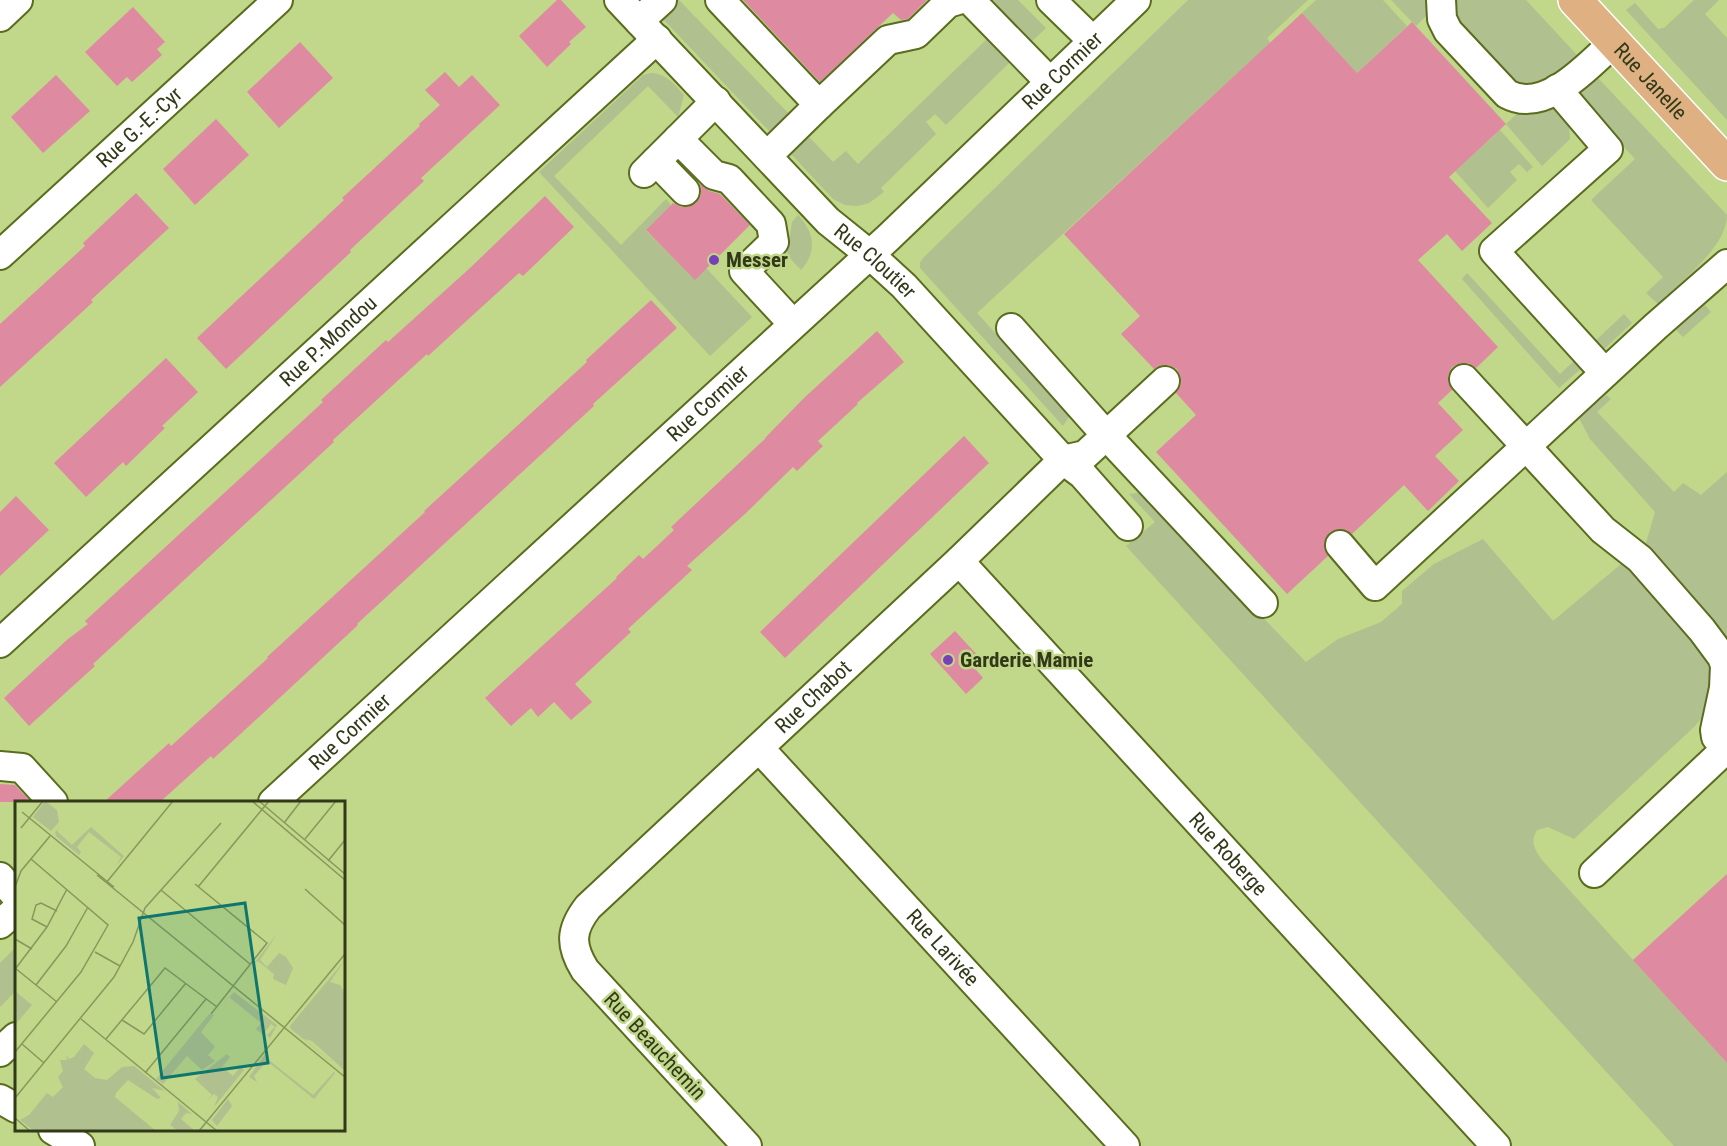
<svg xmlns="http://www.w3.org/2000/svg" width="1727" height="1146" font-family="'Roboto Condensed',sans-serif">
	<rect width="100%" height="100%" fill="#c1d789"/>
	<g fill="#b1c08f">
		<path d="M674,0H679L788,113L789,117L777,129L769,131L664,20L665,10Z"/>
		<path d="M987,0H1018L1046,28L1028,45Z"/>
		<path d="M1188,0H1308L1267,38L1270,43L977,313L1070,415L1063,426L920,268V263L923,258Z"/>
		<path d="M1316,0H1383L1407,26L1357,73L1302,13Z"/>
		<path d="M1391,0H1425L1427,2L1429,13L1416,26Z"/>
		<path d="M1455,0H1526L1578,56L1571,67L1539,87L1515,84L1465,32L1456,18L1454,6Z"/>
		<path d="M1694,0H1719L1705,14L1727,38V120L1626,10L1635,3L1658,29L1664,28Z"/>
		<path d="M988,38L1013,59L946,125L935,114L926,122L936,134L881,188L884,192L869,203L858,206L845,205L833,199L791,154L805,137L810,138L833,162L846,151L858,164Z"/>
		<path d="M651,73C667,74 674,84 684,95L678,117L648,86L554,176L621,245L666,199L671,205L646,231L695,279L706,268L752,317L710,356L539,172L643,75Z"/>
		<path d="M1592,75L1598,78L1727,215C1727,247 1680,282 1658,304L1646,293L1663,277L1591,200L1635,159L1586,106L1580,97L1579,88Z"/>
		<path d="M1554,106L1569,122L1570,139L1542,166L1506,124L1520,111Z"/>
		<path d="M1500,130L1533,167L1527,172L1519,164L1510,172L1517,180L1488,208L1455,171Z"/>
		<path d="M798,215C815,233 817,252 801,270L787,255L792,222Z"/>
		<path d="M1467,273L1560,374L1576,359L1584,366L1559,388L1462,279Z"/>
		<path d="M1705,305L1711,312L1683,337L1676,330Z"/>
		<path d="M1624,314L1632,323L1601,352L1593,343Z"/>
		<path d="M1606,395L1611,399L1597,412L1674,492L1683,483L1701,495L1727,472V650L1644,550L1655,512L1590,439L1579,418Z"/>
		<path d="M1137,493L1145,496L1306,662L1338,639L1381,622L1402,604V591L1434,564L1483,539L1553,621L1627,559L1686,632L1708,663L1711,681L1709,710L1694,727L1574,839L1548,827L1537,830C1530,842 1534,848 1541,859L1727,1063V1146H1674L1126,546L1155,522L1129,494Z"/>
		<path d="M16,947V991L0,1007V963Z"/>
	</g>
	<g fill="#de8ba2">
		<path d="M557,0H561L586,27L569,42L571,44L547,67L519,36Z"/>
		<path d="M743,0H927L908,19L901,20L893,13L820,82Z"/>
		<path d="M133,7L165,42L157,49L162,55L132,82L127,77L117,86L85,52Z"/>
		<path d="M1302,13L1357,73L1412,22L1506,124L1449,177L1492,223L1462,251L1447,234L1418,260L1498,347L1476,368L1469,363H1461L1452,367L1448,375V382L1452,390L1438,403L1463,430L1435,456L1459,481L1428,511L1404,485L1352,534L1346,530L1338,529L1330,532L1325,539L1324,547L1328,556L1287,594L1156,452L1196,415L1176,393L1181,385V377L1177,369L1169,365H1161L1154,369L1121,334L1140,316L1064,234Z"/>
		<path d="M300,42L333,78L279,128L247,92Z"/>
		<path d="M445,72L459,87L472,75L500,105L421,178L424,181L350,250L351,252L226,369L197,338L344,200L342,198L420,126L419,124L440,105L425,90Z"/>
		<path d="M56,75L90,111L43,153L11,117Z"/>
		<path d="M216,119L249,155L195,205L163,169Z"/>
		<path d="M699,183L709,191L720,194L750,225L695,280L646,230L673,203L681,207H688L696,203L701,195V188Z"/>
		<path d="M136,193L169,228L91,300L93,302L0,387V324L85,246L83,243Z"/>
		<path d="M545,196L574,227L523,276L519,273L428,356L427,354L333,440L334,442L93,664L95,666L29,726L4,698L68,639L88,624L85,621L323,402L321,400L386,340L388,342L470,268Z"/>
		<path d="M651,300L677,328L593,404L594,406L357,624L358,625L259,717L213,759L211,756L160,802H104L169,743L171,746L268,658L267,657L425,512L424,511L587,362L586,360Z"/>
		<path d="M877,331L904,362L857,403L858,404L818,441L823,446L797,471L793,467L746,513L687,566L692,570L628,629L631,632L575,684L592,702L571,720L554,702L538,717L531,708L511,726L485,698L617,578L616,577L639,555L643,559L657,546L674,530L671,527L766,438H765L804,398Z"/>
		<path d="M166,358L198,392L162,426L165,428L126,466L123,462L86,497L54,463Z"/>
		<path d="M964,436L989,463L785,658L760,632Z"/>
		<path d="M16,496L49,530L0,576V512Z"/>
		<path d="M955,631L980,658L972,665L983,678L966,694L930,654Z"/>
		<path d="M0,784L15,785L31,802H0Z"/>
		<path d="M1727,874V1063L1633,960Z"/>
	</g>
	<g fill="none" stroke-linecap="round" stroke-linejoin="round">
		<defs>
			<g id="minor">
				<path id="s1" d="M619,0L828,221L869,254L904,286L1063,460L1082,474L1128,526"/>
				<path d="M720,0L819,105L767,156"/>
				<path d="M970,0L1050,82"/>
				<path d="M1051,0L1093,41"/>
				<path d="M1441,0L1442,19L1448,31L1507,94C1545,115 1589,65 1614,42"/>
				<path d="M0,17L18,0"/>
				<path d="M639,21L662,0"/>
				<path d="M1557,89L1608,149L1494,251L1605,373"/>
				<path d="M819,105L888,40L916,34L948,3L958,0"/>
				<path d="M678,139L714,175L729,179L771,224L774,242L744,271L793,324"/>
				<path d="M656,161L685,191"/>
				<path d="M644,173L716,101"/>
				<path id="s2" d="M0,255L278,0"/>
				<path d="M1011,328L1106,435L1263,603"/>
				<path d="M1464,379L1603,530L1640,559L1702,630L1722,657L1725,665L1724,688L1715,730L1716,737L1726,748"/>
				<path d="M1063,460L1085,455L1165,381"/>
				<path d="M1340,545L1375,586L1655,327L1727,264"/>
				<path id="s3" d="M959,561L1496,1146"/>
				<path id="s4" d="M0,643L657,39"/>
				<path id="s5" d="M760,749L1125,1146"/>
				<path d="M0,766L22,768L53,802"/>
				<path id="s6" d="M273,802L889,237L1136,0"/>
				<path d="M1594,873L1727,748"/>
				<path d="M0,877L16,896"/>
				<path d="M0,924L16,910"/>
				<path d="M0,1052L16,1037"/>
				<path d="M0,1099L16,1108"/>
				<path d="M53,1130L80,1146"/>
				<path id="s7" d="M747,1146L585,970C570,946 570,930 588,907L959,561L1063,460"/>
			</g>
			<g id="major">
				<path id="s8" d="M1575,0L1727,164"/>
			</g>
		</defs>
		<use href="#minor" stroke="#5a6c1e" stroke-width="32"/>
		<use href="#major" stroke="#fff" stroke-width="36"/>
		<use href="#minor" stroke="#fff" stroke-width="28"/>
		<use href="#major" stroke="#deb082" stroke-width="33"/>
	</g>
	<g fill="#7840b7" stroke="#c1d789" stroke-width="2">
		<circle cx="714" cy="260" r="6"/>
		<circle cx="948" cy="660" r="6"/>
	</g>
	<g text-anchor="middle" stroke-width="5" stroke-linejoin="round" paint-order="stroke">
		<g font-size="21" fill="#313919" stroke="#c1d789">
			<text dy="7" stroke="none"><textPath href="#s6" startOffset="1076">Rue Cormier</textPath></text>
			<text dy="7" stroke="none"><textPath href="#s8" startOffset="111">Rue Janelle</textPath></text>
			<text dy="7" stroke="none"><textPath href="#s2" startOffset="189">Rue G.-E.-Cyr</textPath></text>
			<text dy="7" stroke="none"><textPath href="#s1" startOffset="366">Rue Cloutier</textPath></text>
			<text dy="7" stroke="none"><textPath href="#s4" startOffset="446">Rue P.-Mondou</textPath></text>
			<text dy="7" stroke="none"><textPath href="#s6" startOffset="590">Rue Cormier</textPath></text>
			<text dy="7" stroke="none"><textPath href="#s7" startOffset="616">Rue Chabot</textPath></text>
			<text dy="7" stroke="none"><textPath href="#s6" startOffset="104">Rue Cormier</textPath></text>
			<text dy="7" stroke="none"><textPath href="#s3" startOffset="398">Rue Roberge</textPath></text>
			<text dy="7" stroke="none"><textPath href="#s5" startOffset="270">Rue Larivée</textPath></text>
			<text transform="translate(655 1046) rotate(47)" y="7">Rue Beauchemin</text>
		</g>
		<g font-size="21" font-weight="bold" fill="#313919" stroke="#c1d789" text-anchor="start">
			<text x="726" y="267">Messer</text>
			<text x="960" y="667">Garderie Mamie</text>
		</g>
	</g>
	<g transform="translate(15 801)">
		<rect width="330" height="330" fill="#c1d789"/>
		<path d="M30,0L42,9L44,21L36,30L18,16ZM46,25L42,30L57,44L76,26L109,55L101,65L106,56L74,31L62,46L66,51L64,54L41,35L40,31ZM262,133L245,159L252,166L264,152L271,156L278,167L271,184L258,178L259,173L243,160L239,162ZM330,159L315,181L325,184L330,192V270L297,240L289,238L329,271L276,228L275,225ZM0,190L17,204L0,224ZM219,191L262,224L255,237L252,234L260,226L256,223L248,234L241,228L246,222L214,196L205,206ZM194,213L199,214L186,231L200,246L193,254L200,260L187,269L172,255L148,283L141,278ZM69,243L79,252L69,268L80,277L92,279L107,266L119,265L150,290L137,287L146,297L142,298L113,279L101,292L100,296L141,330H19L5,319L14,314L32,292L38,296L48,286L43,276L48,270L45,259H52L51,254L54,258L59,256ZM251,252L250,256L298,294L319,271L320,272L299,298L252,260L239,275L242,281L234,276ZM212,253L215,256L207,266L218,275L226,265L229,269L199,306L203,296L199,293L191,301L197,294L180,278ZM213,298L217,305L202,325L197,319ZM163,301L177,313L171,312L166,318L180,330H163L155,324L164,310Z" fill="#b1c08f"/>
		<path fill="none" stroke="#87985c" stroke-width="1.5" d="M237,0L330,79M244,0L330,73M7,11L99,86M269,22L286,0M6,27L28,0M290,38L321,0M313,60L330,39M82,74L330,276M91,82L158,0M180,83L252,142L196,213M0,86L6,70L35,35M183,86L254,0M290,88L330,124M146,89L235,163M32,126L17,118L21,104L26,102L42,110M0,138L17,148M80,151L105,165M0,167L42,201M1,167L32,126L52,88M21,184L51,145L73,106M66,218L202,330M107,219L129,233L171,182M91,238L150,167L202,206M7,243L29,262M0,251L66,171L93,124L16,58M130,272L191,198M0,297L99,176L118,141L130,107L206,22M0,317L15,330M184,330L330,153"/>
		<path fill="#0f766e" fill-opacity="0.15" stroke="#0f766e" stroke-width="3" d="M230,102L253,262L147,277L124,117Z"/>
		<rect width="330" height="330" fill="none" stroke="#313919" stroke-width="3"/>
	</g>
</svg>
